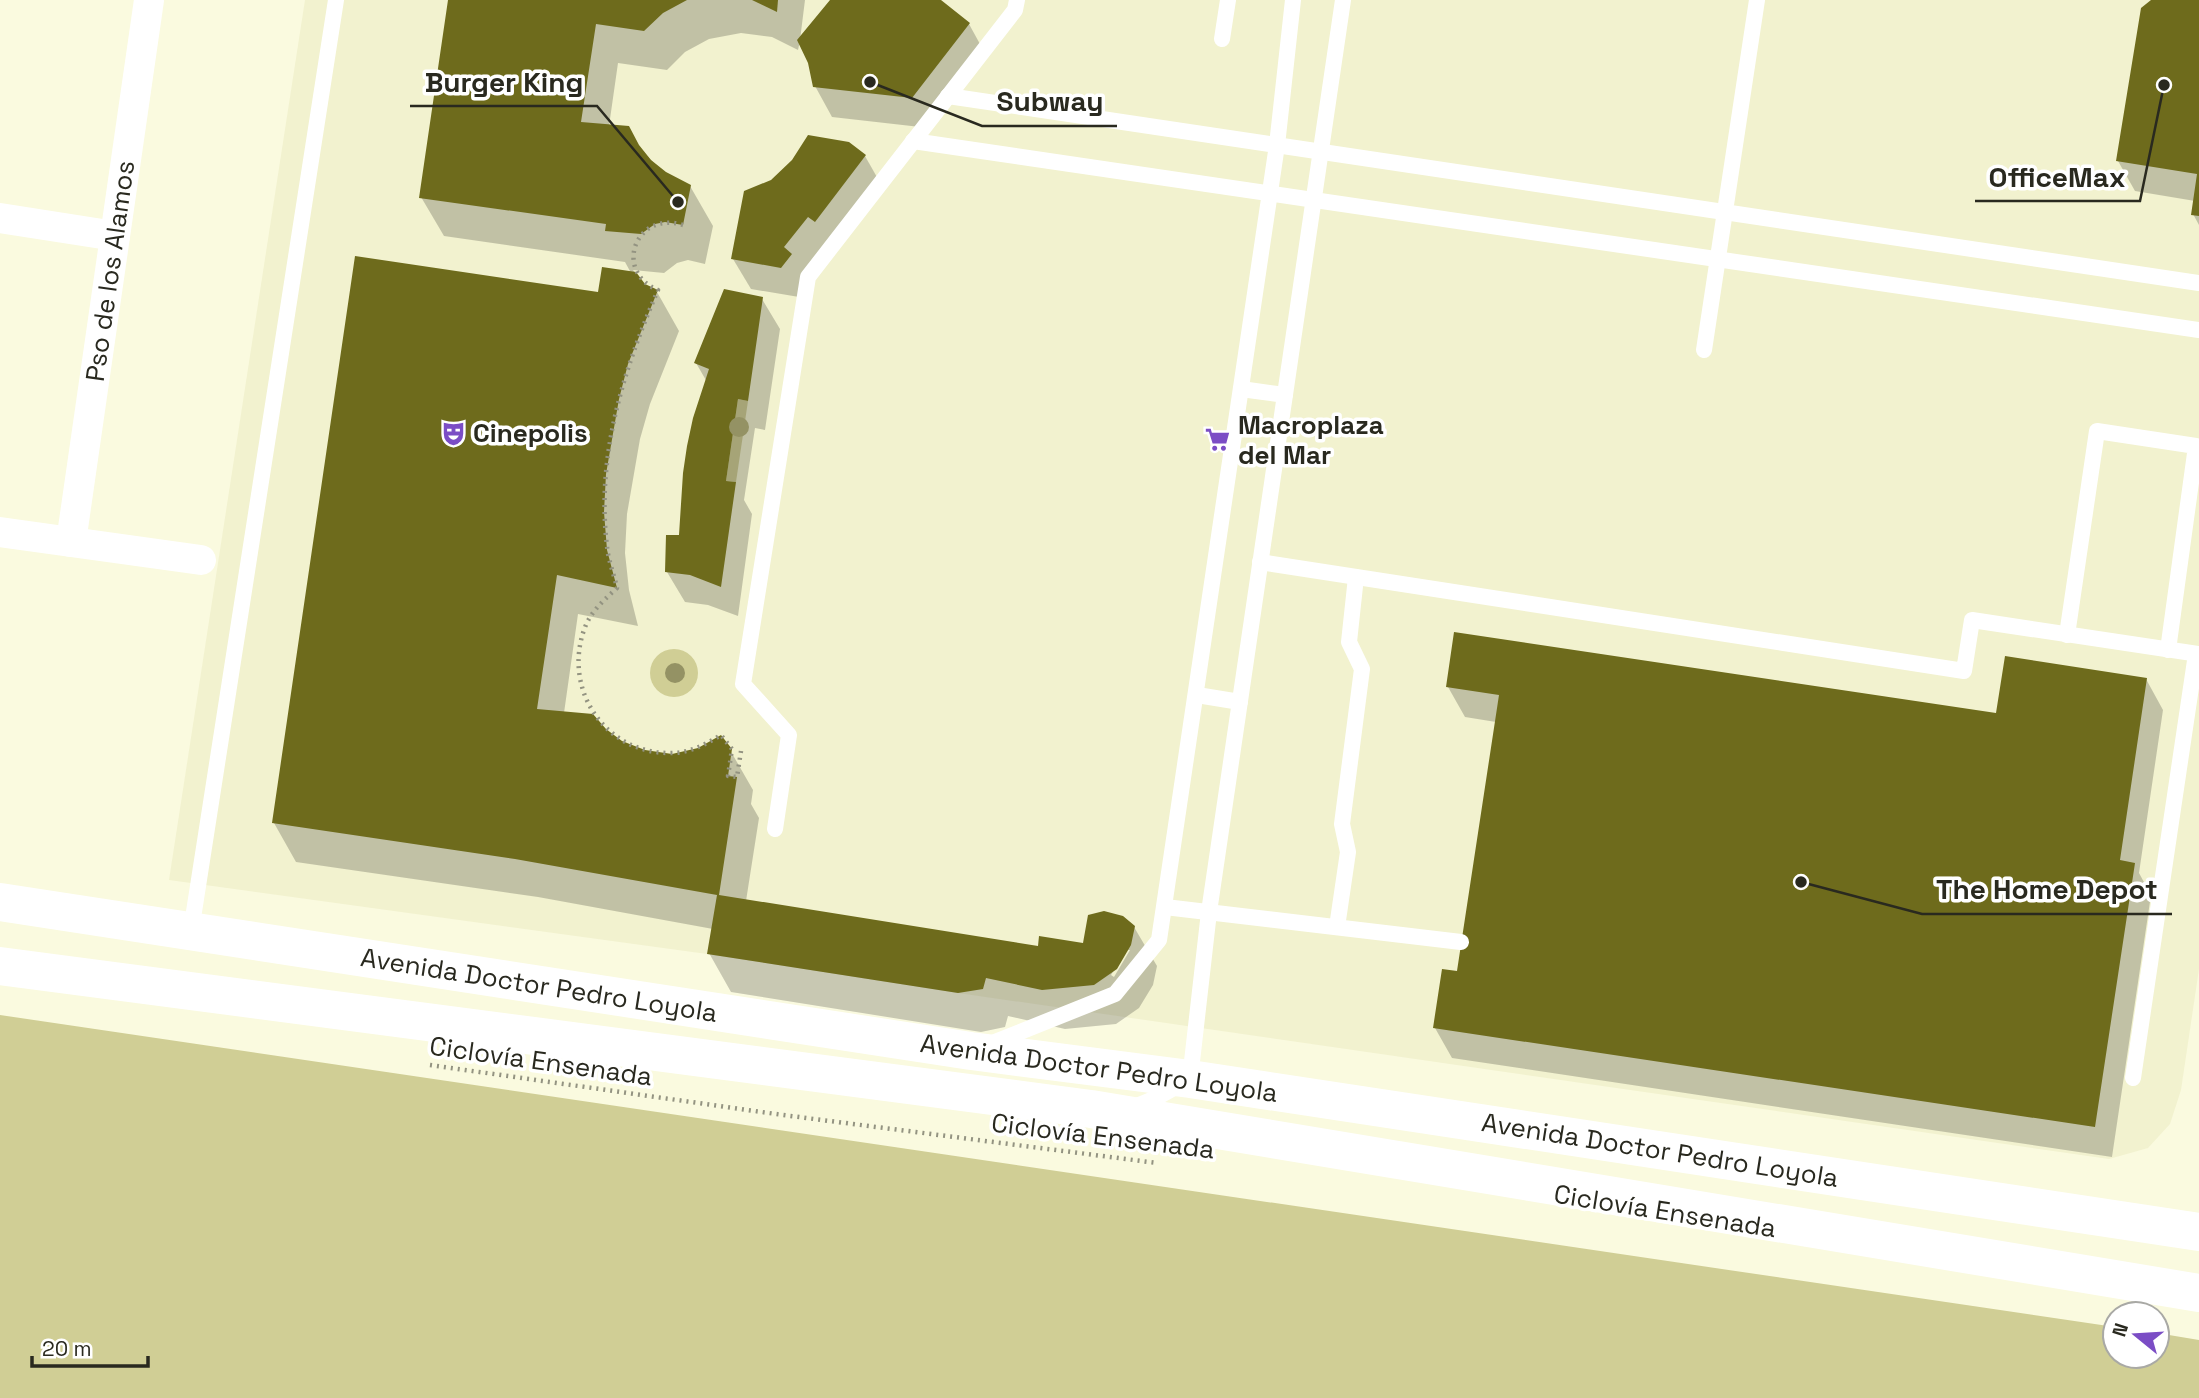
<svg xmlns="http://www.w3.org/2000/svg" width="2199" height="1398" font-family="'Space Grotesk',sans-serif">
	<rect width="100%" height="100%" fill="#fafadf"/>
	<path fill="#f2f2cf" d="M305,0H2199V969L2181,1090L2170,1124L2148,1148L2109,1159L958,993L707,954L169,880Z"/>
	<g fill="#d0ce95">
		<path d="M738,399L748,401L736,482L726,481Z"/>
		<circle cx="674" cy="673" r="24"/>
		<path d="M0,1015L2115,1327V1356H2157V1333L2199,1340V1398H0Z"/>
	</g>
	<g fill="#0003" fill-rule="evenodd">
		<path d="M450,0H805L800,40L833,0H938L969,24L986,55L929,128L832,117L815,86L810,62L800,41L798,50L772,37L741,33L709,39L685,52L667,70L618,63L609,126L642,151L665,174L690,186L713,226L705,264L688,260L677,263L664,273L633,270L644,285L657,292L679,331L650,404L640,439L627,514L625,553L629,590L638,626L578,614L564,713L604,730L622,743L644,752L672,755L730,750L753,790L751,804L759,818L746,901L1039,948L1085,945L1134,927L1157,966L1153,985L1139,1008L1116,1024L1065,1029L1008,1016L1005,1027L981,1032L731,992L709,953L713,929L538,897L296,862L274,823L599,294L631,273L625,262L444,236L421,197ZM1126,950H1130L1114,977L1111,975Z"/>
		<path d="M2154,0H2199V225L2193,214L2195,201L2135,191L2118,161Z"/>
		<path d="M865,156L882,186L799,297L751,289L733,259Z"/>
		<path d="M762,299L780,329L765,430L755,428L744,500L752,514L738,616L708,605L685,602L667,572L681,537L707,382L696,363Z"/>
		<path d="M2146,679L2163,710L2139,873L2151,895L2112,1157L1452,1058L1435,1028L1458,973L1496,722L1465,717L1448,687L1998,715Z"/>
	</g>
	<g fill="#6e6b1c">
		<path d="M448,0H687L663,13L644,31L596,24L581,122L629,126L639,145L651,160L666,172L691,185L683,225L665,222L655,224L641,234L605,231L606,224L419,198Z"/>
		<path d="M752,0H778L777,12Z"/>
		<path d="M830,0H941L970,23L912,98L813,87L808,63L797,40Z"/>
		<path d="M2151,0H2199V216L2191,215L2197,174L2116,161L2141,8Z"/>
		<path d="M808,135L849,142L866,155L815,222L808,217L784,247L792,254L781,268L731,259L744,191L771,180L792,160Z"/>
		<path d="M355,256L598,292L602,267L636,272L645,284L658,290L628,364L619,399L606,474L604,512L607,550L617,588L557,575L537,709L593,714L606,729L622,741L645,750L672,754L698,748L721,735L732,749L728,776L737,777L719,895L1038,946L1039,936L1083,943L1088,915L1104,911L1123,916L1135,926L1131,945L1117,969L1094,985L1042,990L986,978L983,989L958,993L707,954L717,895L515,859L272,823Z"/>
		<path d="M724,289L763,297L748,401L738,399L726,481L736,482L721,587L690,575L665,572L666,535H679L683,473L687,446L693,418L709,369L694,363Z"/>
		<path d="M1454,632L1996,713L2005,656L2147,678L2120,860L2135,863L2095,1127L1433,1028L1442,969L1457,971L1499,695L1446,687Z"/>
	</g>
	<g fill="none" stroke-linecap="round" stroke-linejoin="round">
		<g stroke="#939381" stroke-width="4.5" stroke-dasharray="2 5" stroke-linecap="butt">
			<path d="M683,225C635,210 613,272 658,290C623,371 596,457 607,546C608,560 614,574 617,588C604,600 590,612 584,630C563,690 605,754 671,753C690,753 706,744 721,735L732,749L728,776L737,777L741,751"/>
			<path d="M430,1065L783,1115L1157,1163"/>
		</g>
		<g stroke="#fff" stroke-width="16">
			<path d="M1222,39L1228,0"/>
			<path d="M948,96L2199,283"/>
			<path d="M913,141L2199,330"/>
			<path d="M1704,350L1757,0"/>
			<path d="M1241,389L1285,395"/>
			<path d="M1260,562L1964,671L1972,620L2199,654"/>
			<path d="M2067,635L2097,431L2196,446L2168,650"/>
			<path d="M1197,695L1240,702"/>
			<path d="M775,829L789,735L743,684L808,277L1015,10L1017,0"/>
			<path d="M1165,907L1461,942"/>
			<path d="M1337,927L1348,852L1342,824L1362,669L1349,642L1356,577"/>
			<path d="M191,931L336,0"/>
			<path d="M990,1044L1115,994L1159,940L1277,145L1293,0"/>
			<path d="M2133,1078L2196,654"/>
			<path d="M1132,1108L1154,1099L1190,1079L1209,912L1343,0"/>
		</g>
		<g stroke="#fff" stroke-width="30">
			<path d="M0,218L115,236"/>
			<path d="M0,532L201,560"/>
			<path d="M71,542L149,0"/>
		</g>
		<g stroke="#fff" stroke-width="38">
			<path d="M0,902L971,1051L1190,1079L2199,1232"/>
			<path d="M0,966L1091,1109L2199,1293"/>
		</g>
	</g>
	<g fill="#949264">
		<circle cx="739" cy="427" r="10"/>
		<circle cx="675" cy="673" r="10"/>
	</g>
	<defs>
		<symbol id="theatre-bare" viewBox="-9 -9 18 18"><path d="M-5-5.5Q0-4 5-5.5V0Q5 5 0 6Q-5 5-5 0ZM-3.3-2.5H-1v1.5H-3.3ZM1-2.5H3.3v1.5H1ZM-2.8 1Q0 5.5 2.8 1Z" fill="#7b4dc5" stroke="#fff" stroke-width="2.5" paint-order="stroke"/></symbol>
		<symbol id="supermarket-bare" viewBox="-9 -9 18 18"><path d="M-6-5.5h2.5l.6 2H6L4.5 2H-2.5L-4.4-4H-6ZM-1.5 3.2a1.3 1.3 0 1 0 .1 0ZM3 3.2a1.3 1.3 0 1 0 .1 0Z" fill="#7b4dc5" stroke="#fff" stroke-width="2.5" paint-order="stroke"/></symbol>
	</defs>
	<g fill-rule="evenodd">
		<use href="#theatre-bare" x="436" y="416" width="35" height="35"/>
		<use href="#supermarket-bare" x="1200" y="422" width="35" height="35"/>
	</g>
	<g text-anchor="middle" stroke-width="7" stroke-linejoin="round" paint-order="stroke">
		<g font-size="26" fill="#29291f" stroke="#fff">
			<text transform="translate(110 271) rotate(-82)" y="9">Pso de los Alamos</text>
			<text transform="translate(539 985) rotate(9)" y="9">Avenida Doctor Pedro Loyola</text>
			<text transform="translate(541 1061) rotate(8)" y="9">Ciclovía Ensenada</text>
			<text transform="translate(1099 1068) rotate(8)" y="9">Avenida Doctor Pedro Loyola</text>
			<text transform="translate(1103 1136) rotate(7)" y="9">Ciclovía Ensenada</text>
			<text transform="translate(1660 1150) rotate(9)" y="9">Avenida Doctor Pedro Loyola</text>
			<text transform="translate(1665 1211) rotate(9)" y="9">Ciclovía Ensenada</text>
		</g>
		<g font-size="26" font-weight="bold" fill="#29291f" stroke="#fff" text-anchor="start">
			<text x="1238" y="434">Macroplaza<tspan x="1238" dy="30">del Mar</tspan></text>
			<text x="473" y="442">Cinepolis</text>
		</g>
	</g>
	<path fill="none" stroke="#29291f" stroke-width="2.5" d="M678 202L597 106H410M870 82L982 126H1117M2164 85L2140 201H1975M1801 882L1922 914H2172"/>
	<g fill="#29291f" stroke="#fff" stroke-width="2.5">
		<circle cx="678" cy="202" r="7"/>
		<circle cx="870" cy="82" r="7"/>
		<circle cx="2164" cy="85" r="7"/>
		<circle cx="1801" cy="882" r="7"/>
	</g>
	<g font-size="28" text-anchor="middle" font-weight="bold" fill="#29291f" stroke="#fff" stroke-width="7" stroke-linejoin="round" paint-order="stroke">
		<text x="504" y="92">Burger King</text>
		<text x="1050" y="111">Subway</text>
		<text x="2057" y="187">OfficeMax</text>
		<text x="2047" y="899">The Home Depot</text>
	</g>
	<g transform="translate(2136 1335) rotate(288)"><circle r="33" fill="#ffffff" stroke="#a9a9a5" stroke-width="2"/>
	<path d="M0-5L12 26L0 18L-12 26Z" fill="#7b4dc5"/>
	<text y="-10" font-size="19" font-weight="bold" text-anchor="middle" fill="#29291f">N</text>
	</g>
	<path d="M32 1356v10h116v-10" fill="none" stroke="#29291f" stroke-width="3.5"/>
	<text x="42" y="1356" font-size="21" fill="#29291f" stroke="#ffffff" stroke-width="5" paint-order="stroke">20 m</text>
</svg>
